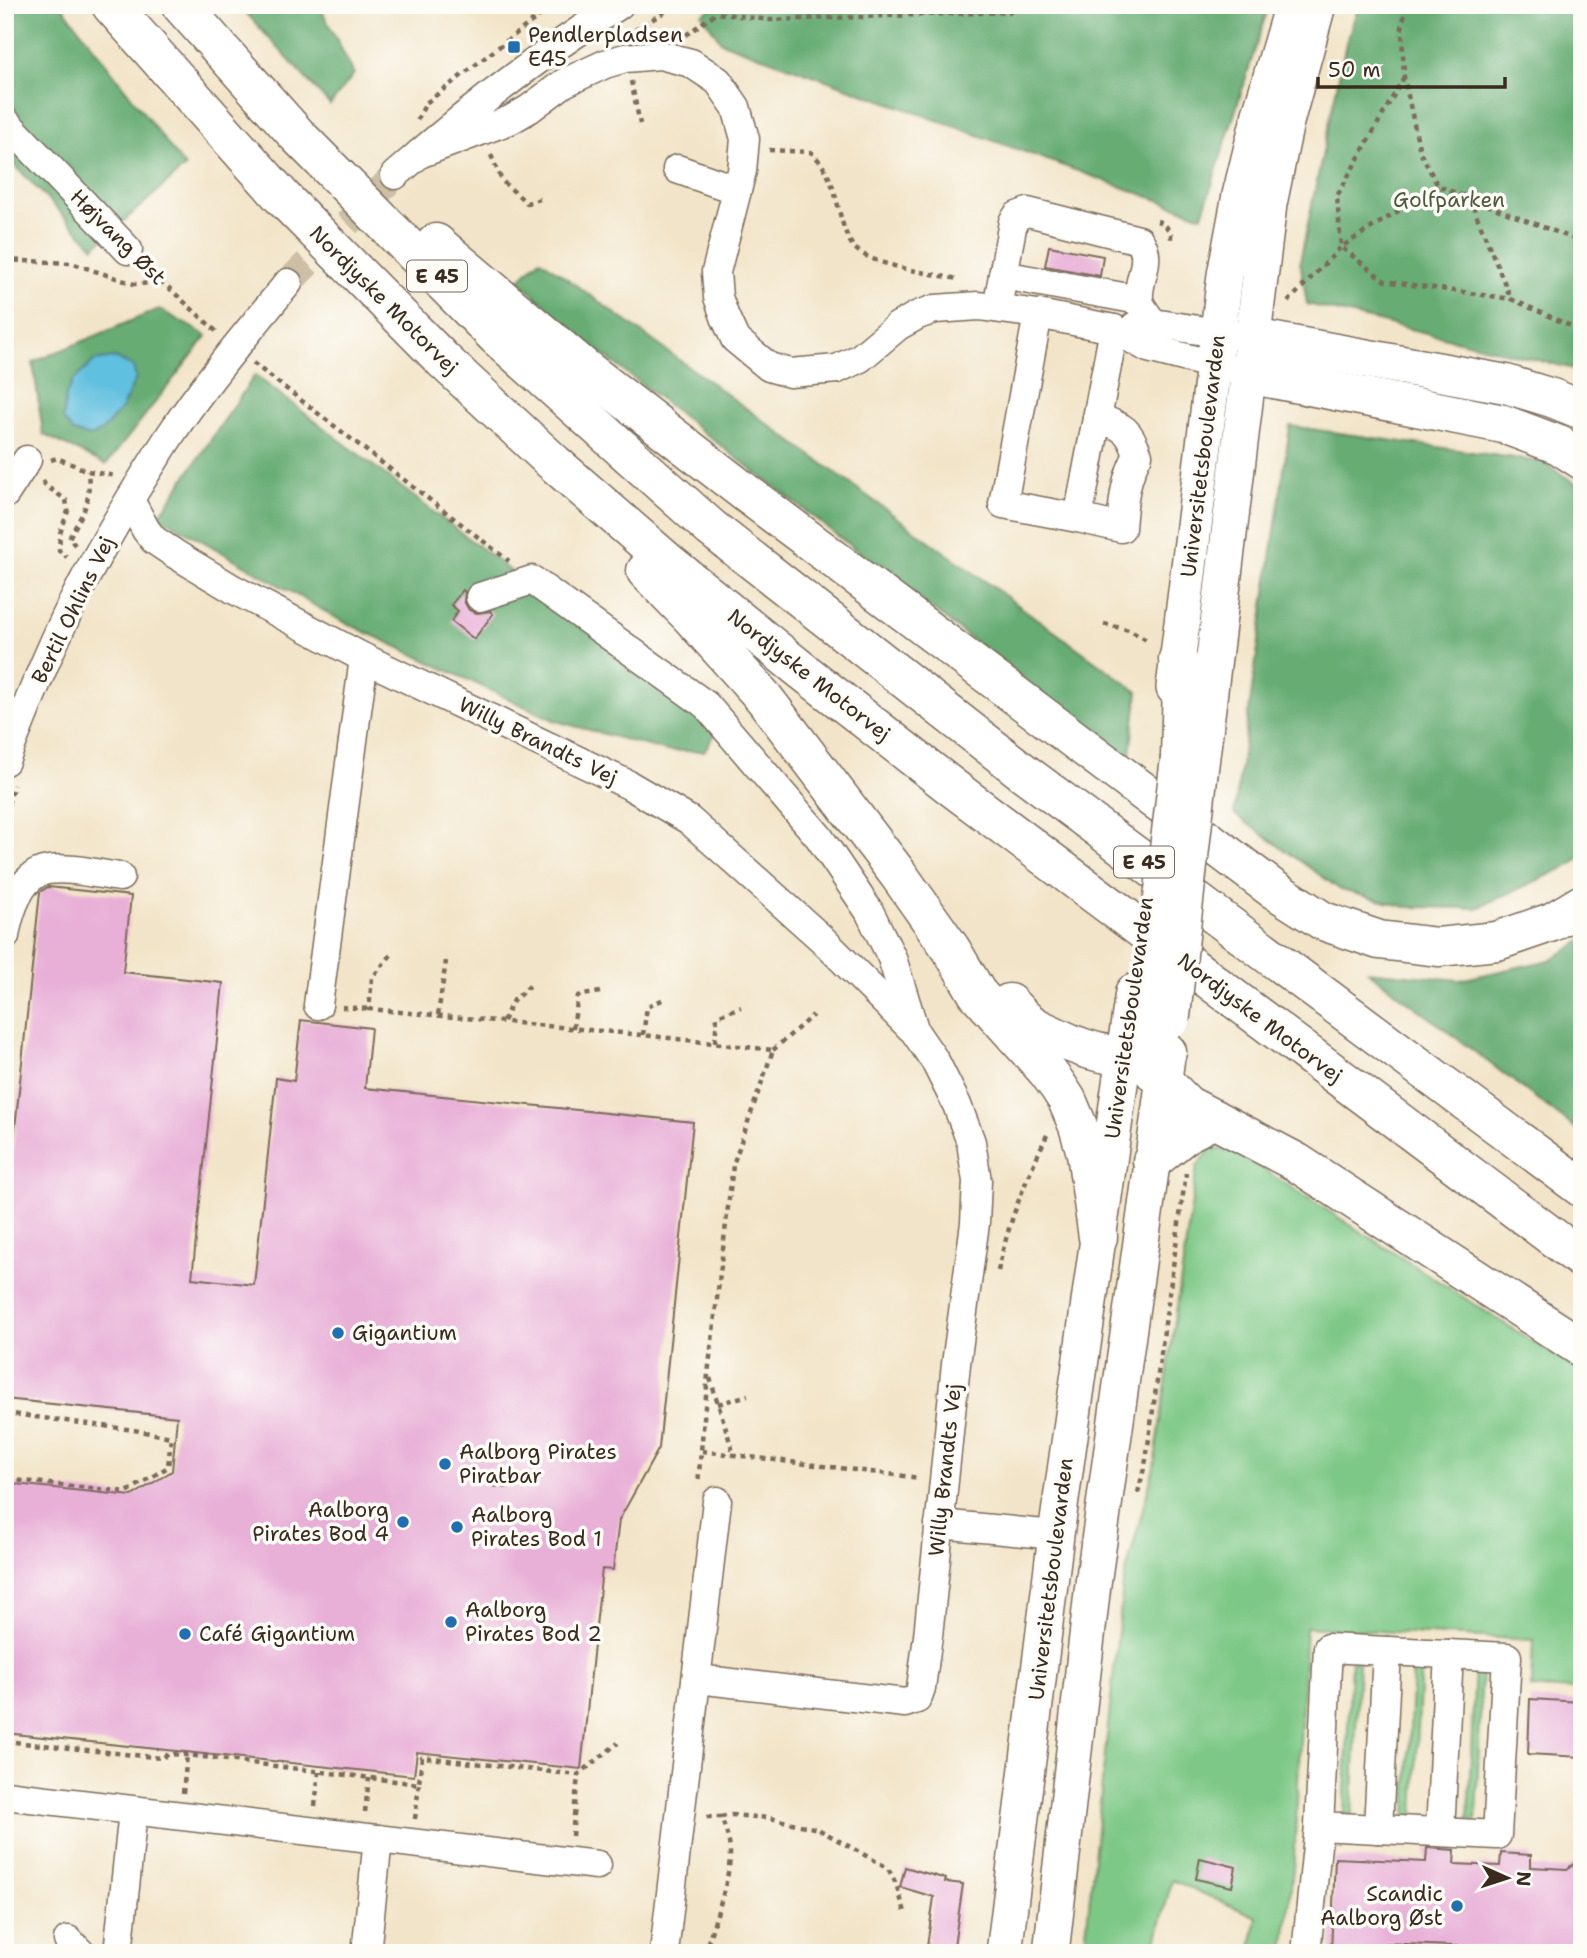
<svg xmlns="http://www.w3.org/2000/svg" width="1587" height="1958" font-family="'Shantell Sans',sans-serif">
	<rect width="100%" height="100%" fill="#fdfcf7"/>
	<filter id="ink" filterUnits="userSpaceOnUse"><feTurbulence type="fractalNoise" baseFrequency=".0143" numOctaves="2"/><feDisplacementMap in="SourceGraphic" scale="14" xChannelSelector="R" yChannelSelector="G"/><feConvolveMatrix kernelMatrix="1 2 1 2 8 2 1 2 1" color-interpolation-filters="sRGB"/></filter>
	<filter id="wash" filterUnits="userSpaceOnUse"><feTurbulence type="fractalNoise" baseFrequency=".00686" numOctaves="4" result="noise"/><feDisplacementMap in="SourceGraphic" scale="28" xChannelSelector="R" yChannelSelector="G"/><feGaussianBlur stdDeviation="1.57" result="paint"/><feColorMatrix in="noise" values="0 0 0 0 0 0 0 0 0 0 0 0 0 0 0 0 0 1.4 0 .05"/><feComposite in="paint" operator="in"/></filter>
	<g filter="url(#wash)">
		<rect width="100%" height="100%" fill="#f2e4c8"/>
		<g fill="#7dc886" stroke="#5c7952" stroke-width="2">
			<path d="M1212,1148L1236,1152L1582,1373V1690L1531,1688L1533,1640L1306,1627L1294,1859L1284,1953H1250L1257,1917L1172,1880L1153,1953H1084L1123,1584L1154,1467L1197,1166Z"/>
			<path d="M1351,1661H1359L1352,1815H1344Z"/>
			<path d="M1413,1663L1421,1664L1414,1818L1406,1817Z"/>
			<path d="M1475,1666H1482L1476,1820H1468Z"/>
		</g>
		<g fill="#66ac73" stroke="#506b48" stroke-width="2">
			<path d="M5,5H61L185,167L94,247L5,155Z"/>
			<path d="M239,5H319L354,74L330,105Z"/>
			<path d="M717,5H1269L1202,216L721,42L702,14Z"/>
			<path d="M1359,5H1582V371L1307,304L1300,261L1346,43Z"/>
			<path d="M540,259L1138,692L1129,761L588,343L518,281Z"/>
			<path d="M159,309L207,336L106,465L43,434L33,362Z"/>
			<path d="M255,375L688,707L716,733L704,751H667L556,721L340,620L159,516Z"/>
			<path d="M1290,426L1542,462L1582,487V856L1569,866L1477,908L1406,907L1341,890L1234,814Z"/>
			<path d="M1582,941V1133L1368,971L1460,980L1550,960Z"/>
		</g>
		<path fill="#61c0df" stroke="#4e757e" stroke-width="2" d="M115,358L133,366L136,378L122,408L102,431L91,437L73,432L63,419L66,395L73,381L94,361Z"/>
		<g id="blocks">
			<g fill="#e8afd7">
				<path d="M1049,246L1103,256L1100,276L1045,266Z"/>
				<path d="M463,590L465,592L464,601L469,610L477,613L490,611L493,614L474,639L451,621L458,611L451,605Z"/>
				<path d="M48,887L131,896L123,972L223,983L192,1278L254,1285L276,1078L294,1081L301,1020L371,1028L365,1088L693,1122L659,1448L619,1520L613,1570L602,1569L581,1769L417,1752L414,1776L5,1733V1483L132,1496L172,1471L177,1417L5,1399V1223L40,892Z"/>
				<path d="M1530,1699L1582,1702V1757L1528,1754Z"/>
				<path d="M1427,1848L1455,1850L1454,1864L1500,1866L1501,1853L1531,1855V1867L1567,1869L1582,1857V1952L1385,1943V1953H1331L1335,1858L1426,1862Z"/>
				<path d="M1200,1858L1236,1867L1232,1887L1196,1879Z"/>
				<path d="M905,1867L946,1879L945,1882L963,1884L953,1953H926L934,1897L900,1887Z"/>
			</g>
		</g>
	</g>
	<g filter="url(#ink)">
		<use href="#blocks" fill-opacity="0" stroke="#7b6b5a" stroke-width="2"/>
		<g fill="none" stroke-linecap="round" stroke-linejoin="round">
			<path stroke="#cdbfa6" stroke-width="28" stroke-dasharray="28 14" stroke-linecap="butt" d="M288,283L395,175"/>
			<defs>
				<g id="minor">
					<path d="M5,121L128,250"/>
					<path d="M419,154L510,120L529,109L564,83L605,64L625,58L660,55L691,63L718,81L736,107L745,139L742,171L716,272L718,297L725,317L735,339L769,367L790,373L837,369L860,358L898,326L918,315L935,309L979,306L1038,314L1114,329L1148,348L1234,370"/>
					<path d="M677,169L737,190"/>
					<path d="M395,175C465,113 539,55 619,5"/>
					<path d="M1003,275L1139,300"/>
					<path d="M997,308L1013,222L1017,216L1028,212L1139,240C1154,259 1137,279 1139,299C1140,307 1149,317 1153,323"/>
					<path d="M1038,314L1003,504L1078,518L1114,329"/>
					<path d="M1135,326L1153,323L1237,336"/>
					<path d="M5,494L27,460"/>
					<path d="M130,500L146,530L154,540L175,554L233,589L364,658L629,785L689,820L822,939L911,1028"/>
					<path d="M1078,518L1121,528C1123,502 1125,478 1138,455C1129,428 1123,427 1097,418"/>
					<path d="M480,597L532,580L706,705L819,837L869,911L892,958L915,1032L935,1061L957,1105L971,1142L977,1181L975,1223L956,1364L928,1636L921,1688L917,1699L905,1703L697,1679"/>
					<path d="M5,761C26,708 47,655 72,604C101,546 135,489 171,434C206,381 248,332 288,283"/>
					<path d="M5,936C9,912 20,874 48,870C71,867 97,874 120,877"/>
					<path d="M318,1005L364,658"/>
					<path d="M939,1524L1056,1535"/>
					<path d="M5,1795L597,1865"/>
					<path d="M1378,1829L1387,1651"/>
					<path d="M1440,1832L1449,1654"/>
					<path d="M68,1940L81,1953"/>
					<path d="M118,1953L133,1811"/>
					<path d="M366,1953L378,1839"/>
					<path d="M664,1953L717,1501"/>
					<path d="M1306,1953L1319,1826L1328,1648L1507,1657L1497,1835L1319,1826"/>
				</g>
				<g id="major">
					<path d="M1174,688L1225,275L1240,195L1260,114L1292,5"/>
					<path d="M1200,773L1269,204L1286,122L1318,5"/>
					<path d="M1004,1953L1056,1535L1133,992"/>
					<path d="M1051,1953L1093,1584L1167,1057"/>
				</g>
				<g id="highway">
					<path d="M111,5L282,197L443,360L554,463L669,563L800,669L953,788L1582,1259"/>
					<path d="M181,5L297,135L496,336L711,528L1023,772L1582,1188"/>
					<path d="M436,243L583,367L746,493L1273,889L1323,921L1379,940L1438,947L1497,941L1552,922L1582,904"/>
					<path d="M1253,338L1506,384L1552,398L1582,410"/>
					<path d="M1248,374L1503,424L1559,445L1582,460"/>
					<path d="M646,571L692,618L764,698L898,874L951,949L977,993L1046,1070L1058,1086L1067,1100L1078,1126L1086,1153L1098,1237"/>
					<path d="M1178,659L1182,682L1180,758"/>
					<path d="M1009,1003C1016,1010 1024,1020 1033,1025C1040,1030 1049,1033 1057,1037C1094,1055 1126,1061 1167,1052"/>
					<path d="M1150,1005L1147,1041L1153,1071L1187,1105L1296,1162L1582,1348"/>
					<path d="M1152,1161L1187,1133L1214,1119"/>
				</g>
			</defs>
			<use href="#minor" stroke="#7b6b5a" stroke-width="31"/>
			<use href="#major" stroke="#7b6b5a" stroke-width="38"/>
			<use href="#highway" stroke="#7b6b5a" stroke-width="41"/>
			<g stroke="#7b6b5a" stroke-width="4.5" stroke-dasharray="5 5" stroke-linecap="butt">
				<path d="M1406,5L1402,28L1404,77L1420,152L1438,186L1582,242"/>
				<path d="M635,30L676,5"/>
				<path d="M686,35L716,13L770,20L1009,12L1025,5"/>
				<path d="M1404,77L1337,196L1341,247L1385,281L1511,299"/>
				<path d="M631,81L640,124"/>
				<path d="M417,120L426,103L539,16L560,5"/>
				<path d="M769,150L811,152C828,168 834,188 839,210C842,222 846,237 853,246C869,266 931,273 957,279"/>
				<path d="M491,155L502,181L527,203L544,198"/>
				<path d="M1469,197L1511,299L1582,331"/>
				<path d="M1157,221L1164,223L1171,234V243"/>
				<path d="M5,260L71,263L134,284L163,283"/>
				<path d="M146,267L217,332"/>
				<path d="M1288,302L1341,247L1438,186"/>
				<path d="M253,363L509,561"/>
				<path d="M51,460L57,458L88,471L115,476"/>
				<path d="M43,481L45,485L66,500L68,511L60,533L59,551L67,557"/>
				<path d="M75,545L69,538C84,510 91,505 88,471"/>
				<path d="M1104,624L1129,630L1150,642"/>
				<path d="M5,814L14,785"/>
				<path d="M391,955L372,978L369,1009L643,1035L773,1050L733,1165L708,1374L698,1484"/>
				<path d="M342,1007L369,1009"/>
				<path d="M438,1015L446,961"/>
				<path d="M503,1021L513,1001L532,984"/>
				<path d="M573,1028L578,996L600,992"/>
				<path d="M643,1035L647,1007L664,999"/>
				<path d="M715,1042L717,1016L741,1007"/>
				<path d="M773,1050L813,1015"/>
				<path d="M998,1271C1008,1223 1026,1179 1047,1135"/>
				<path d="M710,1378L734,1455"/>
				<path d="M718,1404L748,1395"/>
				<path d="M5,1413L134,1430L171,1437L168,1467L127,1492L5,1479"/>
				<path d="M702,1451L920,1478"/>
				<path d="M493,1485L512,1487"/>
				<path d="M1138,1493L1146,1460L1186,1173"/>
				<path d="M5,1741L162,1758L169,1754L187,1755L419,1784L422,1757L578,1775"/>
				<path d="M183,1793L187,1755"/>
				<path d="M315,1806L319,1772"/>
				<path d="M365,1812L369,1778"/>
				<path d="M721,1817L731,1815L770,1818L818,1829L888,1868L896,1884L905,1912"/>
				<path d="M415,1819L419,1784"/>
				<path d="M572,1836L578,1775L618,1743"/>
				<path d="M705,1953C713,1922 731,1881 730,1850C729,1838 725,1828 721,1817H706"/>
			</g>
			<use href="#minor" stroke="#fff" stroke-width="28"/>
			<use href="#major" stroke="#fff" stroke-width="35"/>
			<use href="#highway" stroke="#fff" stroke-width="38"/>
			<defs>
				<path id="major-bridge" d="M1172,1020L1200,773"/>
				<path id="highway-bridge" d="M1150,1005L1180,758"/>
			</defs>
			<use href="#major-bridge" stroke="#7b6b5a" stroke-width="38" stroke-linecap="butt"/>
			<use href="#highway-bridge" stroke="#7b6b5a" stroke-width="41" stroke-linecap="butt"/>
			<use href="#major-bridge" stroke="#fff" stroke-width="35"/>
			<use href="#highway-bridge" stroke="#fff" stroke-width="38"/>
		</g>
	</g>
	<g fill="#1f6fb2" stroke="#fdfcf7" stroke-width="2.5">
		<rect x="507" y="40" width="14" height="14" rx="3.5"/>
		<circle cx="338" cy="1333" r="7"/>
		<circle cx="445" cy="1464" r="7"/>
		<circle cx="403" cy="1522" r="7"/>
		<circle cx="457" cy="1527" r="7"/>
		<circle cx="451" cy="1622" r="7"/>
		<circle cx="185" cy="1634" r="7"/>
		<circle cx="1457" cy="1906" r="7"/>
	</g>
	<g text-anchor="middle" stroke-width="7" stroke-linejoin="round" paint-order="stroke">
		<g fill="#fdfcf7" stroke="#75695f" stroke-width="2">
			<rect x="407" y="260.5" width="60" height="31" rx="5"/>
			<rect x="1114" y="846.5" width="60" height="31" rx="5"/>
		</g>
		<g font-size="19" font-weight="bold" fill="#3b2a1e">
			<text x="437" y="283">E 45</text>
			<text x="1144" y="869">E 45</text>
		</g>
		<g font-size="21" fill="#3b2a1e" stroke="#fdfcf7" text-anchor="start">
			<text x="528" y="42">Pendlerpladsen<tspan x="528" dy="24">E45</tspan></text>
			<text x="352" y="1340">Gigantium</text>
			<text x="459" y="1459">Aalborg Pirates<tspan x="459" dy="24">Piratbar</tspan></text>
			<text x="389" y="1517" text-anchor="end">Aalborg<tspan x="389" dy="24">Pirates Bod 4</tspan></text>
			<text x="471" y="1522">Aalborg<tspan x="471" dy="24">Pirates Bod 1</tspan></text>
			<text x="465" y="1617">Aalborg<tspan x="465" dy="24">Pirates Bod 2</tspan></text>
			<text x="199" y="1641">Café Gigantium</text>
			<text x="1443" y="1901" text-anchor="end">Scandic<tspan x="1443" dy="24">Aalborg Øst</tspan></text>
		</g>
		<g font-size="21" fill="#4f593d" stroke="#fdfcf7">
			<text x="1449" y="207">Golfparken</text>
		</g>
		<g font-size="21" fill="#3b2a1e" stroke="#fdfcf7">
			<text transform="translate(118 237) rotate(45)" y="7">Højvang Øst</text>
			<text transform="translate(384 300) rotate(45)" y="7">Nordjyske Motorvej</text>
			<text transform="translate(1203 456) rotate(-83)" y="7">Universitetsboulevarden</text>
			<text transform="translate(73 610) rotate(-64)" y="7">Bertil Ohlins Vej</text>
			<text transform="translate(809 675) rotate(38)" y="7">Nordjyske Motorvej</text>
			<text transform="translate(538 741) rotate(26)" y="7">Willy Brandts Vej</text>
			<text transform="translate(1129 1018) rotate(-82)" y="7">Universitetsboulevarden</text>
			<text transform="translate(1260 1018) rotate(37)" y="7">Nordjyske Motorvej</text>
			<text transform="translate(945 1470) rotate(-84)" y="7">Willy Brandts Vej</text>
			<text transform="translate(1051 1579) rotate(-83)" y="7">Universitetsboulevarden</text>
		</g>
	</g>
	<rect width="1587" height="1958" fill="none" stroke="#fdfcf7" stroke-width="28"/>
	<g transform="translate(1507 1878) rotate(93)" stroke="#fdfcf7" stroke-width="5" paint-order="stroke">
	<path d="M0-5L12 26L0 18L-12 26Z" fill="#3b2a1e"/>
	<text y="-10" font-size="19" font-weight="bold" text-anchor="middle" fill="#3b2a1e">N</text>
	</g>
	<path d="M1318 77v10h187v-10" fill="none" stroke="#3b2a1e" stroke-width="3.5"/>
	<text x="1328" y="77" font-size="21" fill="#3b2a1e" stroke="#fdfcf7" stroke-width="5" paint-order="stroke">50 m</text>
</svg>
